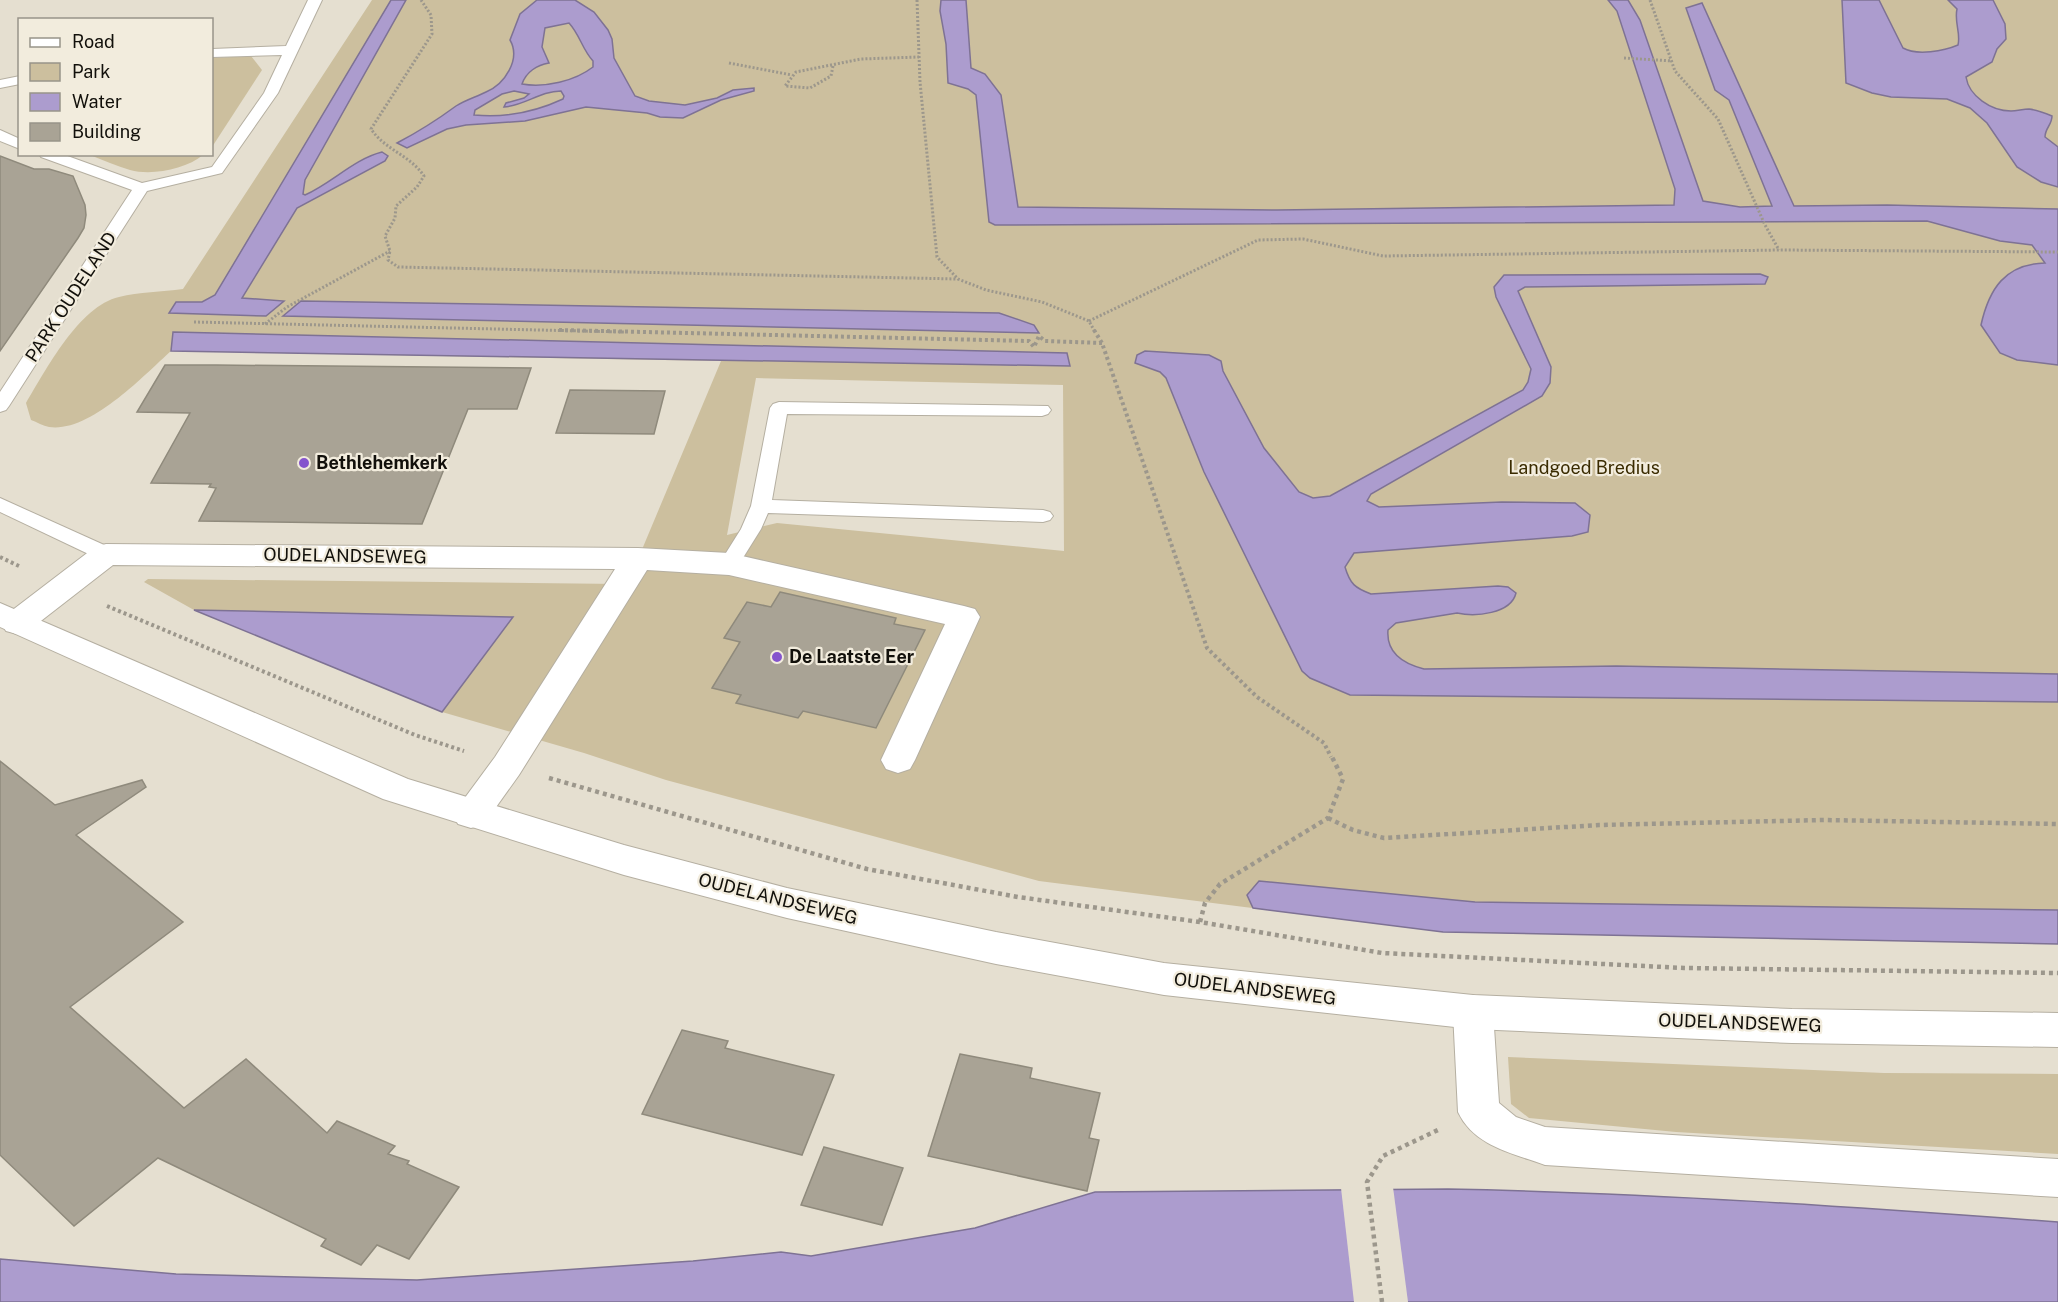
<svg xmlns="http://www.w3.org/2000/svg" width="2058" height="1302" font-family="'Public Sans',sans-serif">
	<rect width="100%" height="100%" fill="#e5dfd0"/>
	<g fill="#ccbf9e" fill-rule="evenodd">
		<path d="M372,0H2058V944L1443,932L1039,881L666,780L584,753L442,712L512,617L194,610L144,582L148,579L621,584L638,559L721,361L171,351C143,376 90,433 49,427C43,426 37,422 31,420L26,403C46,370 79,306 119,297C139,292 162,292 183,289ZM756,378L1063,385L1064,551L777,523L727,535Z"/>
		<path d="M251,56L262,70L212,147V58Z"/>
		<path d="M90,155H203C186,169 152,176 130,170C117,166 103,160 90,155Z"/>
		<path d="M1508,1057L1884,1073L2058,1074V1154L1676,1132L1529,1118L1511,1104Z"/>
	</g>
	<g fill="#ac9cce" stroke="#7e7294" stroke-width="1.5" fill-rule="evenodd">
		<path d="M391,0H406L305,180L303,194L305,195C332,183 354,159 382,152L388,156L385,161L297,208L242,298L284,301L266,316L169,313L176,302H202L215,295Z"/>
		<path d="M537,0H575L594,12L608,30L612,39L614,58L635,96L649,101L685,105L717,98L733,90L754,88V91L721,100L683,118L660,117L647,113L586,107L525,121L466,125L447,129L407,148L397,143C418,132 437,120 456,106C465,100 476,97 486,92C505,84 521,59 510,40L520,14ZM569,23C580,35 582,49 593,61V67C575,81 545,88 522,84C526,72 537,65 549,63L542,47L545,28ZM514,91L529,94L524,98L506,103L504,107C524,106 540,91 561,91L564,96L563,99C535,112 504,118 474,115L475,110L502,94Z"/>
		<path d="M941,0H966L971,68L985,74L1001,95L1018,207L1277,210L1674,205L1675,189L1617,11L1608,0H1628L1640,20L1703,201L1740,207L1772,206L1729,100L1715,90L1686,8L1702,3L1794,206L1887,205L2058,209V365L2017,360L2000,353L1981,325C1989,289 2005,264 2045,263L2032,245L2000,241L1927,221L995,225L989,222L976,95L968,89L948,83L946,44L940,11Z"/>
		<path d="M1842,0H1879L1903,48C1917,56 1944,51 1958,45C1961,33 1954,22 1957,9L1948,0H1993L2005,24L2006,39L1997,49L1992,62L1966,77C1969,96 1991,111 2011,111C2017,111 2023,109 2029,109C2037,110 2045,113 2052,116C2052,125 2045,128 2045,137L2058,147V187L2041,182L2017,167L1987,123L1970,108L1947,99L1891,97L1872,93L1846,83Z"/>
		<path d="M1760,274L1768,277L1765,284L1525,287L1518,291L1551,367L1550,383L1542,396L1371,494L1367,501L1379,507L1502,502L1575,503L1590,515L1588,532L1572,536L1354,553L1345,567C1350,584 1355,588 1371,594L1498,586L1508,587L1516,593C1511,614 1475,617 1457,613L1396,623L1388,630C1386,653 1404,664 1424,669L1616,666L2058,674V702L1350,695L1310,678L1302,671L1204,472L1166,378L1160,372L1135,363L1137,355L1145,351L1209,355L1221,361L1223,371L1264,448L1299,492L1313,498L1330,496L1523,390L1528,382L1531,369L1496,297L1494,287L1504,275Z"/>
		<path d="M301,301L999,313L1034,325L1039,333L283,316Z"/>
		<path d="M173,332L1067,353L1070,366L171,351Z"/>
		<path d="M194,610L513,617L442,712Z"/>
		<path d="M1259,881L1475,902L2058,910V944L1443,932L1253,908L1247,895Z"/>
		<path d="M1448,1189C1653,1193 1854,1207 2058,1222V1302H0V1259L176,1274L417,1280L693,1261L781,1252L811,1256L975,1228L1095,1192Z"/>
	</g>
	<path fill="#e5dfd0" d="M1393,1187L1408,1302H1354L1341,1188Z"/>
	<g fill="#a9a395" stroke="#8f8a7c" stroke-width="1.5">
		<path d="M0,156L34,169H49L73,176L85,205L86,215L84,228L78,238L0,351Z"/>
		<path d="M165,365H216L531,368L517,409H468L422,524L199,521L216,488L209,487L211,484L151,483L190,413L137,412Z"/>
		<path d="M570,390L665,391L654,434L556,433Z"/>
		<path d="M780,592L896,618L894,624L925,630L876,728L803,711L798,718L736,703L741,695L712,688L740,642L724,638L747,602L771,607Z"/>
		<path d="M0,761L55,805L142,780L146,787L76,835L183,922L70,1007L184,1108L246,1059L327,1133L337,1121L395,1146L388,1154L409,1161L407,1164L459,1187L409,1259L377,1245L361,1265L321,1246L326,1239L158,1158L74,1226L0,1155Z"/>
		<path d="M682,1030L728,1041L725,1048L834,1075L802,1155L642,1114Z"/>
		<path d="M960,1054L1032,1068L1030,1078L1100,1093L1089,1138L1099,1140L1087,1191L928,1156Z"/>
		<path d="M824,1147L903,1168L882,1225L801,1205Z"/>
	</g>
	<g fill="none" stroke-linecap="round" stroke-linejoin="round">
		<defs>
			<g id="lane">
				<path d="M308,0H322L278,93L222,173L147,191L9,406L6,410L0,412V392L132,190L41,157L39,154H62L142,183L212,167L264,93L282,55L212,57V49L286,46Z"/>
				<path d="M20,76V84L0,88V80Z"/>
				<path d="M0,130L20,139V149L0,141Z"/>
				<path d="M779,402L1048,406L1051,410L1048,414L1042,416L787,414L772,500L1043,510L1050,512L1053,516L1050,520L1043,522L768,513L761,529L736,569L729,571L722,569L719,564L741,529L751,506L770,408L773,404Z"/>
				<path d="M0,498L113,549L116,554L113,559L106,561L99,559L0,512Z"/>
			</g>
			<g id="street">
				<path d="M106,544L638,548L729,553L964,606L975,609L980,617L915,760L910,769L898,773L886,769L881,760L945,624L729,575L647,570L519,775L484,824L471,828L458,824L453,814L495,757L615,569L113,565L28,631L17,634L6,631L1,623L6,615L95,547Z"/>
				<path d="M1473,995L1487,1000L1493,1012L1499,1103L1516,1117L1545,1127L2058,1159V1197L1545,1165C1512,1153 1474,1146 1458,1112L1453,1012L1459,1000Z"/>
			</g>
			<path id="secondary" d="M0,603L408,779L624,845L787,888L996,932L1164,963L1473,995L1792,1009L2058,1013V1047L1792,1043L1473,1029L1164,995L996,964L787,918L624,875L383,799L0,627Z"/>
		</defs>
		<use href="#lane" stroke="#b5afa1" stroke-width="2"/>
		<use href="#street" stroke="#b5afa1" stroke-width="2"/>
		<use href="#secondary" stroke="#b5afa1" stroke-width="2"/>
		<g stroke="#9c978c" stroke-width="3" stroke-dasharray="2 2" stroke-linecap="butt">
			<path d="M421,0L431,15L432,34L371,129C385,150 410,155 424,176L417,187L396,206L395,218L385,236L390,251L388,260L398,267L957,279"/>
			<path d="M917,0L920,82L937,257L958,279L986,290L1042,302L1089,321L1095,332"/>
			<path d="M1650,0L1675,71L1718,119L1765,225L1779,250"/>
			<path d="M1624,58L1672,61"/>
			<path d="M729,63L792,75"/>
			<path d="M833,66L831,76L810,88L785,86L796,72L861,59L919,57"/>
			<path d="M1089,321L1258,240L1303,239L1383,256L1780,250L2058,252"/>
			<path d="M194,322L625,332"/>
			<path d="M265,324L287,307L390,251"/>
		</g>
		<g stroke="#9c978c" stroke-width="4" stroke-dasharray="3 3" stroke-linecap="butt">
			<path d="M559,330L1029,341L1034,347L1039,336L1045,341L1102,343"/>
			<path d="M1094,330L1102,343L1207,648L1257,697L1324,743L1331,757"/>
			<path d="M0,557L21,567"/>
			<path d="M107,606L415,735L464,751"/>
		</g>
		<g stroke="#9c978c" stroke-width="4.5" stroke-dasharray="4 4" stroke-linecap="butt">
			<path d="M549,778L867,869L1018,897L1200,922L1382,953L1684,968L2058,973"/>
			<path d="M1328,818L1353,830L1384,838L1599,825L1824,820L2058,824"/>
			<path d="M1200,922L1205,903L1220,884L1328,818L1343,779L1331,755"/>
			<path d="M1382,1302L1367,1182L1383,1156L1438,1130"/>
		</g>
		<use href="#lane" fill="#fff" fill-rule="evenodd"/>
		<use href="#street" fill="#fff" fill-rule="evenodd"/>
		<use href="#secondary" fill="#fff" fill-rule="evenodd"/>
	</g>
	<g fill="#8554cd" stroke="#f2ecdd" stroke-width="2">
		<circle cx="304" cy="463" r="6"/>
		<circle cx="777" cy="657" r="6"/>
	</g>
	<g text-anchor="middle" stroke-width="4.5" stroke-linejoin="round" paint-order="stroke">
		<g font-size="18" fill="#12100b" stroke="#f2ecdd">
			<text transform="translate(71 297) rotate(-57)" y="6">PARK OUDELAND</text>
			<text transform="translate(345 556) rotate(1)" y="6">OUDELANDSEWEG</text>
			<text transform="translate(778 899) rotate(14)" y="6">OUDELANDSEWEG</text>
			<text transform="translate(1255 989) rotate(7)" y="6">OUDELANDSEWEG</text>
			<text transform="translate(1740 1023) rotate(2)" y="6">OUDELANDSEWEG</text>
		</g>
		<g font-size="18" font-weight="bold" fill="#12100b" stroke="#f2ecdd" text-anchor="start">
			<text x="316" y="469">Bethlehemkerk</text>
			<text x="789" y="663">De Laatste Eer</text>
		</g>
		<g font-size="18" fill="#3a2b00" stroke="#f2ecdd">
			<text x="1584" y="474">Landgoed Bredius</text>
		</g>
	</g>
	<rect x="18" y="18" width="195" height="138" fill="#f2ecdd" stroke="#989489" stroke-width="1.5"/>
	<rect x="30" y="38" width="30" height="9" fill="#ffffff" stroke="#989489" stroke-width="1.5"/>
	<text x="72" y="48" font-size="18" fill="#12100b">Road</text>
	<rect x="30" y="63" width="30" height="18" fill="#ccbf9e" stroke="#989489" stroke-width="1.5"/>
	<text x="72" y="78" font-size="18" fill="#12100b">Park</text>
	<rect x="30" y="93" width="30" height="18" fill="#ac9cce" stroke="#989489" stroke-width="1.5"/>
	<text x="72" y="108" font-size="18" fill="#12100b">Water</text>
	<rect x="30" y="123" width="30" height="18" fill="#a9a395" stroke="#989489" stroke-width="1.5"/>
	<text x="72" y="138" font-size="18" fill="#12100b">Building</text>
</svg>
